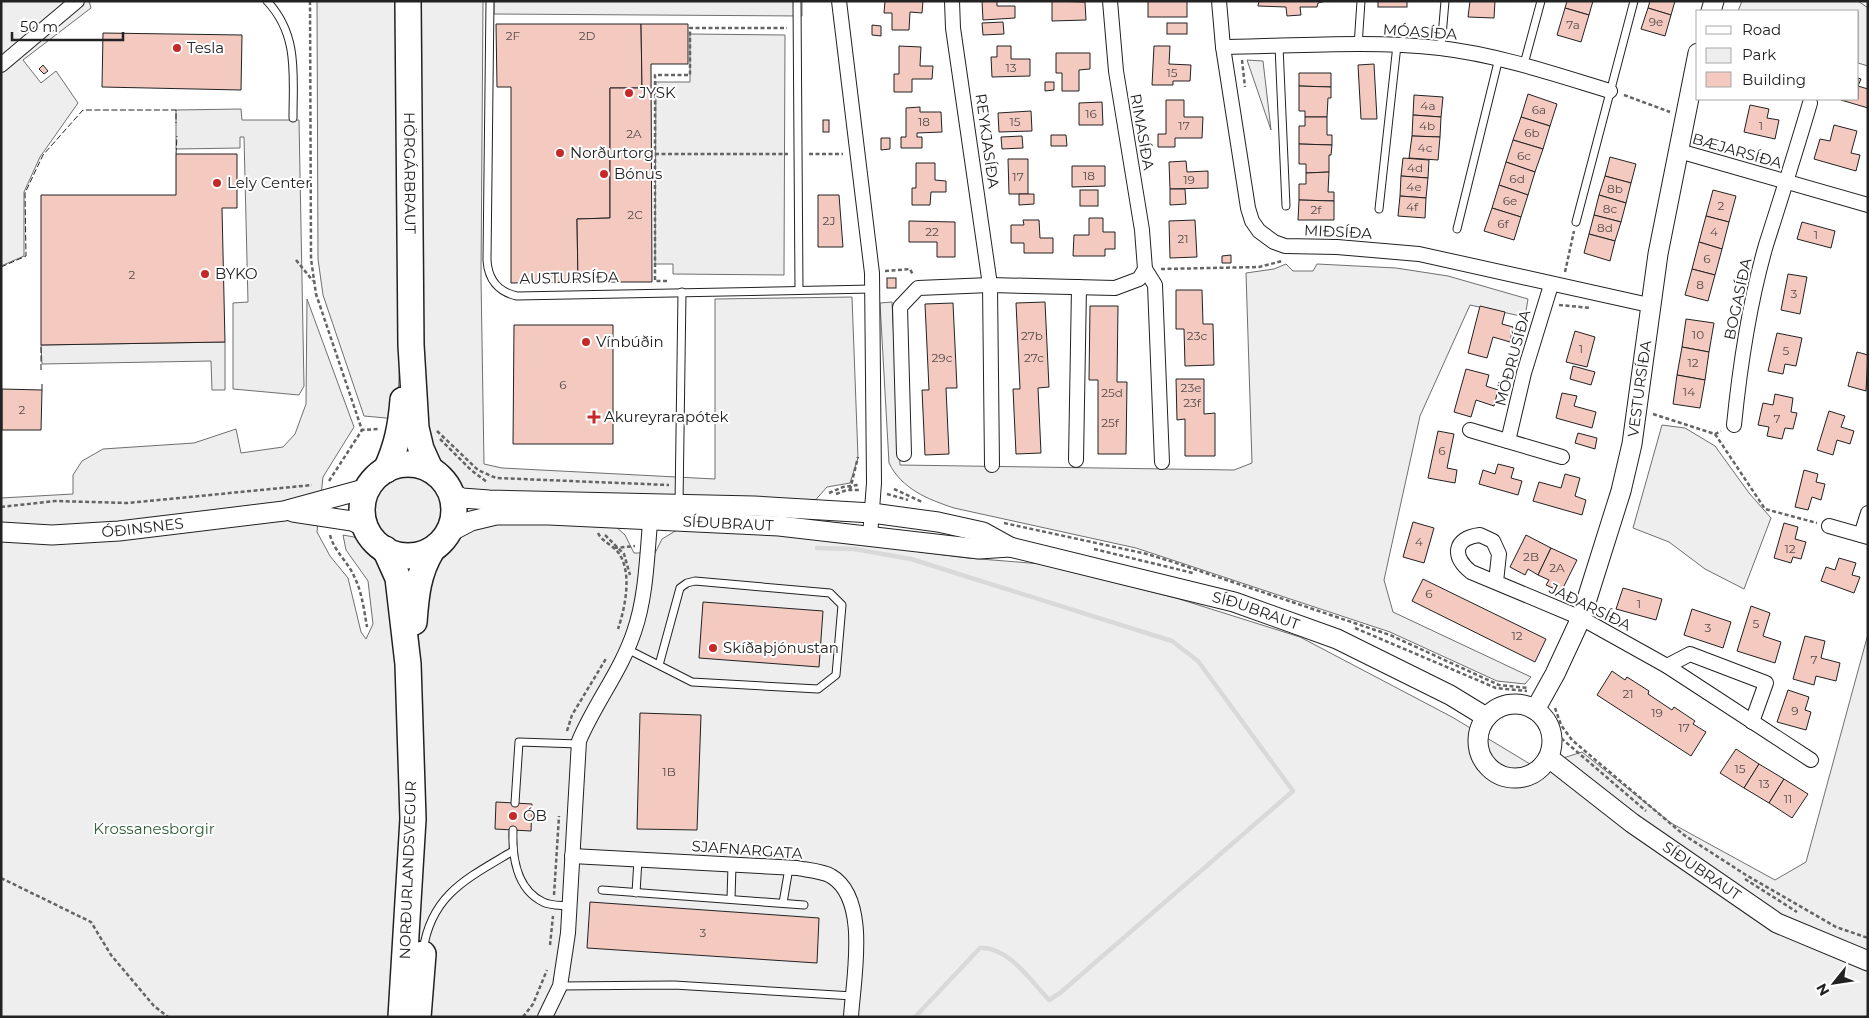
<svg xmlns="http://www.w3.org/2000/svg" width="1869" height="1018" font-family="Montserrat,sans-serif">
	<rect width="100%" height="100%" fill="#fff"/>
	<g fill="#eee" stroke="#6f6f6f">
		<path d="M1,1H89L91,8L23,60L41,83L56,71L78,103L40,157L24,192V256L1,266Z"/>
		<path d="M317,1H395L400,358L397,419L364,416L323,295L318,259Z"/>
		<path d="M419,1H483L481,278L484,464L502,468L715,479V299L852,297L858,458L850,483L827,487L811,505L482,495C475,492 466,490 460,486C435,468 428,441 422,413Z"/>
		<path d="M1742,1H1858L1868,8V66L1858,63V11H1738Z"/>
		<path d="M1247,60L1263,61L1271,130Z"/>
		<path d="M1286,264L1293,271H1313L1317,264L1396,268L1448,276L1528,299L1525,317L1470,305L1420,416L1384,580L1393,612L1531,677L1525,684L1497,681L1390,632L1136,548L954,508C927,499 902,489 889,463L880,303L892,302L900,465L1234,470L1252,463L1246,273L1274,269Z"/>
		<path d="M307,299L354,427L323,477L317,532L330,556L348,578L361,632L366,639L373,624L368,581L346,550L343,535L354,537L385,569L393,635L418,637L428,574L443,551L463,534L495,523L613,524L625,535L634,553H655L662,539L677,530L794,536L968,558L1042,564L1176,598L1300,637L1452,717L1535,767L1582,752L1671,823L1775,880L1806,862L1868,634V1017H1V498L73,494V475L82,461L103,449L194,443L236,429L241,453L283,447L295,434L306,404Z"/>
		<path d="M1662,425L1685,428L1715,446L1749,493L1771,518L1744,589L1705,569L1669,542L1633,528Z"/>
		<circle cx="408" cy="509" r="36"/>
	</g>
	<g fill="#ededed" stroke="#6f6f6f">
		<path d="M494,1H802V16L494,14Z"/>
		<path d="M690,34L785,35L784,275L673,274V264H655L656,82H690Z"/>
		<path d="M241,109L242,120H299L304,386L299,395L233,389V303L248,302L244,137H240V148L176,149V110Z"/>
		<path d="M225,342V390H212L211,361L42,364L41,345Z"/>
	</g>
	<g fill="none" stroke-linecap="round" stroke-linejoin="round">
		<path stroke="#d9d9d9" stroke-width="4.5" d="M817,548L854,549L911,559L1172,641L1198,661L1293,791L1060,993L1049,1000C1031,981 1008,946 980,948L915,1017"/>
	</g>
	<g fill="#f3c9c0" stroke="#222">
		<path d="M885,1H923L922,13L910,12L909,30H892V13H884Z"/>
		<path d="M982,1H997V6H1015V18L983,20Z"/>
		<path d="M1052,1L1085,2L1086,20L1052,21Z"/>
		<rect x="1148" y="1" width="39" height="16"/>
		<path d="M1259,1H1326L1318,3L1317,7H1300L1301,15L1287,16L1286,7L1258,6Z"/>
		<rect x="1378" y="1" width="29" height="6"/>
		<path d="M1470,1H1495L1494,18L1468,17Z"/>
		<path d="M1567,1H1593L1589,15L1565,8Z"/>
		<path d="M1650,1H1675L1671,15L1648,8Z"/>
		<path d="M1565,8L1589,15L1581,42L1557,35Z"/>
		<path d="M1648,8L1671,15L1665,36L1641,29Z"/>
		<path d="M1003,22L1004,34L983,35L982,23Z"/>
		<rect x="1167" y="23" width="20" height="11"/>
		<path d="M496,24H641L642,88H610V218L577,219L578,282L511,283V87H497Z"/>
		<path d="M641,24H688V64H651L652,282H578L577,219L610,218V88H642Z"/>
		<path d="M872,25L881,26V36L872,35Z"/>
		<path d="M103,33L242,35L241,90L102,87Z"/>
		<path d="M899,46L921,47L920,66H933L932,79H912V92H894V74H899Z"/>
		<path d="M997,46H1011V59H1030V76L992,77L991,57H997Z"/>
		<path d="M1154,46H1170L1169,64L1191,65L1190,81H1173V85H1152Z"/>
		<path d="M1056,53H1090V69L1079,70V91H1062V73H1056Z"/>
		<path d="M1374,64L1377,119H1361L1358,65Z"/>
		<path d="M43,65L48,71L44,74L39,69Z"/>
		<path d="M1299,73H1331V87L1299,86Z"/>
		<path d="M1858,78L1861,79L1858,86L1868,89V108L1841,100L1858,99Z"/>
		<path d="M1045,82H1054V90L1045,91Z"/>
		<path d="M1299,86L1331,87V98H1328L1327,117H1305V111H1299Z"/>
		<path d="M1528,94L1557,104L1550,126L1521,117Z"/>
		<path d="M1414,95L1443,97L1441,117L1413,115Z"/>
		<path d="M1166,100H1184V117H1203L1202,138H1175V147H1158V134H1166Z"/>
		<path d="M1102,102L1103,125H1079V103Z"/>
		<path d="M1750,105L1769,109L1767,118L1779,120L1775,139L1744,132Z"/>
		<path d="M920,107V112H941L942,132L917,133V137H922V148H901V137H906V108Z"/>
		<path d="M1031,111L1032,131L999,132L998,113Z"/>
		<path d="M1413,115L1441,117L1440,137L1412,136Z"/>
		<path d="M1305,117H1327V135H1332V145L1299,144V126H1305Z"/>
		<path d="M1521,117L1550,126L1543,149L1513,140Z"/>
		<rect x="823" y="120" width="6" height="12"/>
		<path d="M1834,125L1857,131L1851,153L1860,155L1856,171L1814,159L1820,139L1830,141Z"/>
		<path d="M1051,135H1066L1067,146H1051Z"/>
		<path d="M1022,136L1023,148L1002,149L1001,137Z"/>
		<path d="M1412,136L1440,137L1438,160L1409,158Z"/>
		<path d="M881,138H890V149L881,150Z"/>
		<path d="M1513,140L1543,149L1535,172L1506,162Z"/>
		<path d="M1299,144L1332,145L1331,155H1329V172L1306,173V164H1299Z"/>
		<path d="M176,154H237V208H222L225,342L41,345V195H176Z"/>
		<path d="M1610,157L1636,164L1631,183L1605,176Z"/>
		<path d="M1403,158L1429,160L1428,178L1401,176Z"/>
		<path d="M1008,159H1028V194H1009Z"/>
		<path d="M1186,161L1187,172L1208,171V188L1170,189L1169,162Z"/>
		<path d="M1506,162L1535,172L1528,195L1499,185Z"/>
		<path d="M916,163H935V180L946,181V192H931L930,205H912V188H916Z"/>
		<path d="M1072,166H1105V186L1072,187Z"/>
		<path d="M1329,172L1328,192H1334V201L1299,200V184H1306V173Z"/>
		<path d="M1401,176L1428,178L1426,198L1400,196Z"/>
		<path d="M1605,176L1631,183L1626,203L1599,195Z"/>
		<path d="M1499,185L1528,195L1521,217L1492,208Z"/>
		<path d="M1170,189H1185L1186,204L1170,205Z"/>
		<rect x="1080" y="190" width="18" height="16"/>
		<path d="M1713,190L1736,196L1729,222L1706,216Z"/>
		<path d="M1019,194H1034V204L1019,205Z"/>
		<path d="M818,195H839L843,247H818Z"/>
		<path d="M1599,195L1626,203L1621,222L1594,215Z"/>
		<path d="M1400,196L1426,198L1425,218L1398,216Z"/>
		<path d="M1299,200L1334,201V220H1298Z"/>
		<path d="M1492,208L1521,217L1514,240L1484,231Z"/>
		<path d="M1594,215L1621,222L1615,241L1589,234Z"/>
		<path d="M1706,216L1729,222L1722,249L1699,242Z"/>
		<path d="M1089,218H1103V232H1115V249H1105V256H1073L1074,235H1089Z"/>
		<path d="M1023,220H1039L1040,238H1053V253H1024V243H1011V225H1024Z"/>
		<path d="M1195,220L1197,257L1170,258L1169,221Z"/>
		<path d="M909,221L955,222V257H937V242H909Z"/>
		<path d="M1802,222L1835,231L1831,248L1797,239Z"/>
		<path d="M1589,234L1615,241L1610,261L1584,253Z"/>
		<path d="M1699,242L1722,249L1715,275L1692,269Z"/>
		<path d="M1231,255V263H1222V256Z"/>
		<path d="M1692,269L1715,275L1708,301L1685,295Z"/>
		<path d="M1788,274L1807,277L1800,314L1781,310Z"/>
		<rect x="887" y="278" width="9" height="10"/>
		<path d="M1176,290H1202L1203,324H1213L1214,365L1185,366L1184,329H1176Z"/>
		<path d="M1045,302L1049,387L1038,388L1041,453L1016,454L1013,389H1020L1016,303Z"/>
		<path d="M953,303L957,388H946L949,454L925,455L922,390H929L925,304Z"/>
		<path d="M1090,306H1118L1117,382H1127L1126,454H1098V380H1089Z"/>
		<path d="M1480,306L1505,312L1502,324L1513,327L1510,342L1493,337L1487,358L1468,353Z"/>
		<path d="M1686,319L1714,323L1709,352L1682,347Z"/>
		<path d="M514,325H613V444H513Z"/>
		<path d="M1575,331L1595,337L1587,367L1566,362Z"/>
		<path d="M1777,333L1802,338L1796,366L1785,364L1783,374L1768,371Z"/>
		<path d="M1682,347L1709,352L1705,380L1677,375Z"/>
		<path d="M1857,352L1868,355L1866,391L1848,386Z"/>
		<path d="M1573,366L1595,372L1591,385L1570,379Z"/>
		<path d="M1466,369L1489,375L1486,386L1498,390L1494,406L1476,400L1471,417L1454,412Z"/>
		<path d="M1677,375L1705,380L1700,408L1673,404Z"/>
		<path d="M1176,379H1204V414L1215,413V456H1185V419L1177,420Z"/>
		<path d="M2,389L42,390L41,430H2Z"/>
		<path d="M1562,393L1577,396L1574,406L1596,412L1592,428L1556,418Z"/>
		<path d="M1775,394L1793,398L1791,412L1797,413L1793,429L1785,428L1782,439L1767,436L1769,427L1758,425L1763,403L1773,405Z"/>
		<path d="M1829,411L1845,416L1841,427L1854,431L1850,444L1837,440L1833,455L1817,450Z"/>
		<path d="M1438,431L1454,434L1447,468L1457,470L1455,483L1428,478Z"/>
		<path d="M1578,433L1597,438L1595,449L1575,443Z"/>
		<path d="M1498,464L1514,468L1511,478L1522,481L1518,495L1479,484L1483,470L1495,474Z"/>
		<path d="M1804,470L1818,474L1816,482L1825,484L1821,500L1812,497L1808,510L1795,507Z"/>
		<path d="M1565,474L1580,478L1575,496L1586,500L1582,515L1533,501L1539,482L1561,488Z"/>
		<path d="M1413,522L1434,528L1424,563L1403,557Z"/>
		<path d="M1784,523L1798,527L1795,539L1806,542L1801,559L1793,557L1791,563L1774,558Z"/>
		<path d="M1526,535L1551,548L1538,575L1528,569L1525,575L1510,567Z"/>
		<path d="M1551,548L1577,560L1561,592L1546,585L1549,580L1538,575Z"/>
		<path d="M1839,558L1856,563L1852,575L1860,577L1854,593L1821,581L1826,567L1835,570Z"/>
		<path d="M1423,579L1546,639L1535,662L1412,601Z"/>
		<path d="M1623,588L1662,599L1656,620L1616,609Z"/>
		<path d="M703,602L823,611L819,667L699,658Z"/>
		<path d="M1751,606L1770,613L1763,636L1781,642L1775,663L1737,651Z"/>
		<path d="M1692,609L1731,622L1723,648L1684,635Z"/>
		<path d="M1805,636L1825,641L1821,658L1840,663L1836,681L1816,676L1814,685L1793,679Z"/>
		<path d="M1612,671L1625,680L1627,677L1649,691L1648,694L1672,710L1674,707L1695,721L1693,724L1706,732L1691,756L1597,695Z"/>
		<path d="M1788,690L1809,697L1805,710L1811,712L1806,730L1777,722Z"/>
		<path d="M640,713L701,715L697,830L637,829Z"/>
		<path d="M1736,749L1759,764L1744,788L1720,773Z"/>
		<path d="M1759,764L1784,779L1769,803L1744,788Z"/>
		<path d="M1784,779L1808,794L1792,818L1769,803Z"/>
		<path d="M496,802L532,804L531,831L495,829Z"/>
		<path d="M590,902L819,918L817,963L587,948Z"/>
	</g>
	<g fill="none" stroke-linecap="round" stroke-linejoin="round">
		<defs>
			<g id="lane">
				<path d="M267,1C299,35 293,75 293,118"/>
				<path d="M490,1L487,260C488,279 498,292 517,296L872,289"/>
				<path d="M797,1L799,290"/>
				<path d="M1279,46L1286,206"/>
				<path d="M1358,46L1361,1"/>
				<path d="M1441,48L1445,1"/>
				<path d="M1524,64L1541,1"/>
				<path d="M1379,209L1397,45"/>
				<path d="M1576,222L1634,1"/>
				<path d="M1457,229L1499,58"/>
				<path d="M679,504L682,292"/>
				<path d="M627,649L692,682L818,689L836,675L842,605L830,593L695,581L687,583L680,588L659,665"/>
				<path d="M515,803L519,742L579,744"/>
				<path d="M513,830C512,855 516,889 543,902C551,906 560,905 569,906"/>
				<path d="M602,890L804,905"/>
				<path d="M636,893L638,859"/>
				<path d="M731,899L732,865"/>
				<path d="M783,903L789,868"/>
				<path d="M423,951C431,894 468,878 513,851"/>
				<path d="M560,986L674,985L853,996"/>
			</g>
			<g id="street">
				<path d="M839,1L872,273L874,483L870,536"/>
				<path d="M952,1L953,28L990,285L992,465"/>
				<path d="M1219,1L1223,47L1248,208L1252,221L1259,231L1274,242L1285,246L1337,247L1419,254L1649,305"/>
				<path d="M1223,47C1295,46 1369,40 1440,48C1499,55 1554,74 1610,91"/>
				<path d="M1,65L77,1"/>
				<path d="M1679,151L1868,205"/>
				<path d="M1145,269L1155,285L1162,462"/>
				<path d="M1734,425C1740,365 1749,304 1766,245C1781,198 1796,151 1810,103"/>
				<path d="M1470,430L1562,457"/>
				<path d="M1508,441L1524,373L1551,285"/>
				<path d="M904,454L900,307L918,288L990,285L1115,288L1139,279L1145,269L1142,230L1116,71L1110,1"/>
				<path d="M1076,460L1079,287"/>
				<path d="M1829,526L1868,537"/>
				<path d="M1861,535L1868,513"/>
				<path d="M1496,582L1499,554L1493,541L1480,535C1453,538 1452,557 1471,572L1581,618L1667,666L1811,760"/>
				<path d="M1667,666L1690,654L1766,683L1752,722"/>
				<path d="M572,856L797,868C807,870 823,871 831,876C870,899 853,980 851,1017"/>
				<path d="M545,1017L560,986L568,933L579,741C595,703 621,671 634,632C647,595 647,551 651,512"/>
			</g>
			<g id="secondary">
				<path d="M1711,11L1714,1"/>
				<path id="s1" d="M451,493L462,498L489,500L754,506L872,513L938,522L983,532L1010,547L1234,602L1337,639L1450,695L1486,717"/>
				<path d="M293,512L352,521L366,527"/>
				<path id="s2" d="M1,532L52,535L119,531L284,511L368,488"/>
				<path id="s3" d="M448,533L471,521L496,515H549L779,526L979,549L1010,547"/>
				<circle cx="1515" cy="741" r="37"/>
				<path id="s4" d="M1535,710L1555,674L1581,618L1621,491L1632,444L1658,254L1698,53"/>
				<path id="s5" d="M1549,758L1632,823L1777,923L1868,961"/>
			</g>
			<g id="highway">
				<path id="s6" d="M408,1L411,345L416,428L421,449L430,469"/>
				<circle cx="408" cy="510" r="46"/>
				<path d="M386,470C397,446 401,426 403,400"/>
				<path d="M385,549L398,578L408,664L413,819L401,1017"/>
				<path d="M414,622C416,595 418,573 432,550"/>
				<path d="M418,1017L423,954"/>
			</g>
		</defs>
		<use href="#lane" stroke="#222" stroke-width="9"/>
		<use href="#street" stroke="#222" stroke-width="16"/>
		<use href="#secondary" stroke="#222" stroke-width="21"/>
		<use href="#highway" stroke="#222" stroke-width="28"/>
		<g stroke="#646464" stroke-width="2.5" stroke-dasharray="4 2.5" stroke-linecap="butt">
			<path d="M310,1L311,259L316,294L362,430L379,429"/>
			<path d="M1242,60L1245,87"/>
			<path d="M1624,95L1670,112"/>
			<path d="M655,154H788"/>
			<path d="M809,154H843"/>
			<path d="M296,260L313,281"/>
			<path d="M1161,269L1259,267L1282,261"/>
			<path d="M885,271L910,269L913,275"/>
			<path d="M1565,272L1574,231"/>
			<path d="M667,281H655V75H690V28H787"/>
			<path d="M1559,305L1591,308"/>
			<path d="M1653,414L1715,434L1721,431"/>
			<path d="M437,431L478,470L496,478L669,485"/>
			<path d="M1715,434L1765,509L1817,523"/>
			<path d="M440,439L471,470L487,482"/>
			<path d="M329,481L362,430"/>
			<path d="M894,489L922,502"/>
			<path d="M850,490L858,457"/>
			<path d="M829,493L843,487L858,485"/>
			<path d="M836,494L847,490H860"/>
			<path d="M887,494L908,500"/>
			<path d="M1,507L55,501L128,503L312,485"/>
			<path d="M1004,523L1147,554L1173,562L1390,635L1499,685L1528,688"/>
			<path d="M598,533C602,542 615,546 620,555C632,575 625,608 618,629"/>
			<path d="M330,535C334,551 348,562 354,576C362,592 364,610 367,627"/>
			<path d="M605,535L624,554L630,575"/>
			<path d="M614,548L635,546"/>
			<path d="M1094,549L1193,573"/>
			<path d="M1355,628L1496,688L1527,691"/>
			<path d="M1555,708L1561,725L1572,740L1684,835L1746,875L1836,927L1868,938"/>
			<path d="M1552,714L1561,738L1646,811"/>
			<path d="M567,731L572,715L607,657"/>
			<path d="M1,878L91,922L111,955L154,1006L168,1017"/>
			<path d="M1745,879L1797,912"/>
			<path d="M554,895L559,816"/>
			<path d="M550,945L553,916"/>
			<path d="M523,1017L533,1004L547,970"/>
		</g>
		<use href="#lane" stroke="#fff" stroke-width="7"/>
		<use href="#street" stroke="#fff" stroke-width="14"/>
		<use href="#secondary" stroke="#fff" stroke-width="19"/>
		<use href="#highway" stroke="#fff" stroke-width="25"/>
		<g stroke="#222" stroke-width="1" stroke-dasharray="6 2.5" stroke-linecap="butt">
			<path d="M176,154L177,136"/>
			<path d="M1,267L26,256L25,193L43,155L83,110H176V123"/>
			<path d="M41,370V345"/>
			<path d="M42,384V390"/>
		</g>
	</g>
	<g fill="#c62828" stroke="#fff" stroke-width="2">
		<circle cx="177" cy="48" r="5"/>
		<circle cx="629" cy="93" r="5"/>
		<circle cx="560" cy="153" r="5"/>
		<circle cx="604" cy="174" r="5"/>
		<circle cx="217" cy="183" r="5"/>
		<circle cx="205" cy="274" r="5"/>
		<circle cx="586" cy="342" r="5"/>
		<path d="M591.5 409.5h5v5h5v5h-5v5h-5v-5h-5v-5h5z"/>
		<circle cx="713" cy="648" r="5"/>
		<circle cx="513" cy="816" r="5"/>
	</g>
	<g text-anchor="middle" stroke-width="4" stroke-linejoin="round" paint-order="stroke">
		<g font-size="12" fill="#564c4a">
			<text x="1656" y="26">9e</text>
			<text x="1573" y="29">7a</text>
			<text x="513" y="40">2F</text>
			<text x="587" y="40">2D</text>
			<text x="1011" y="72">13</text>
			<text x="1172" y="77">15</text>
			<text x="1428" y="110">4a</text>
			<text x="1539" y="114">6a</text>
			<text x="1091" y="118">16</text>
			<text x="924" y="126">18</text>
			<text x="1015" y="126">15</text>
			<text x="1184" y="130">17</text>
			<text x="1427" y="130">4b</text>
			<text x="1761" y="130">1</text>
			<text x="1532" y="137">6b</text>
			<text x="634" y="138">2A</text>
			<text x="1425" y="152">4c</text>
			<text x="1524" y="160">6c</text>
			<text x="1415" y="172">4d</text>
			<text x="1089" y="180">18</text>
			<text x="1018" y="181">17</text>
			<text x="1517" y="183">6d</text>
			<text x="1189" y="184">19</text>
			<text x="1414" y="191">4e</text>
			<text x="1615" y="193">8b</text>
			<text x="1510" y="205">6e</text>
			<text x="1721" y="210">2</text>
			<text x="1412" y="211">4f</text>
			<text x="1610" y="213">8c</text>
			<text x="1316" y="214">2f</text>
			<text x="635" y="219">2C</text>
			<text x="829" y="225">2J</text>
			<text x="1503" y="228">6f</text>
			<text x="1605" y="232">8d</text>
			<text x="932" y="236">22</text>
			<text x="1714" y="236">4</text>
			<text x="1816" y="239">1</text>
			<text x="1183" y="243">21</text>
			<text x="1707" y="263">6</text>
			<text x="132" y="279">2</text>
			<text x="1700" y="289">8</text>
			<text x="1794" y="298">3</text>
			<text x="1698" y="339">10</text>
			<text x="1032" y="340">27b</text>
			<text x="1197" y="340">23c</text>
			<text x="1581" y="353">1</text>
			<text x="1786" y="355">5</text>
			<text x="942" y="362">29c</text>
			<text x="1034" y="362">27c</text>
			<text x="1693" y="367">12</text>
			<text x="563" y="389">6</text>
			<text x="1191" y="392">23e</text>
			<text x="1689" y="396">14</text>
			<text x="1112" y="397">25d</text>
			<text x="1192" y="407">23f</text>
			<text x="22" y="414">2</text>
			<text x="1777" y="423">7</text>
			<text x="1110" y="427">25f</text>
			<text x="1442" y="455">6</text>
			<text x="1419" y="546">4</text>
			<text x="1790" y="553">12</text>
			<text x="1531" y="561">2B</text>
			<text x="1557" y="572">2A</text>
			<text x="1429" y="598">6</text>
			<text x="1639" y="608">1</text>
			<text x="1756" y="628">5</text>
			<text x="1708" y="632">3</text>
			<text x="1517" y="640">12</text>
			<text x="1814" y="664">7</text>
			<text x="1628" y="698">21</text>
			<text x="1795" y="715">9</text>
			<text x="1657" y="717">19</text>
			<text x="1684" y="732">17</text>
			<text x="1740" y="773">15</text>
			<text x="669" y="776">1B</text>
			<text x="1764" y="788">13</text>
			<text x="1788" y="803">11</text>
			<text x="703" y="937">3</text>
		</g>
		<g font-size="15" fill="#222" stroke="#fff">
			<text transform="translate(1420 32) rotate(4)" y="5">MÓASÍÐA</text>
			<text transform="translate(1142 132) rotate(80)" y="5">RIMASÍÐA</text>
			<text transform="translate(987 141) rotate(82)" y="5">REYKJASÍÐA</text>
			<text transform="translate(1737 151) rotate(16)" y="5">BÆJARSÍÐA</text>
			<text dy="5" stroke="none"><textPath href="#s6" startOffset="172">HÖRGÁRBRAUT</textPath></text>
			<text transform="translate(1338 232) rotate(3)" y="5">MIÐSÍÐA</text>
			<text transform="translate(569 278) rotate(-1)" y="5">AUSTURSÍÐA</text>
			<text transform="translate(1738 299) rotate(-78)" y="5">BOGASÍÐA</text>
			<text transform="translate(1513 358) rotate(-75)" y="5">MÖÐRUSÍÐA</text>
			<text dy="5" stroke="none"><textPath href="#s4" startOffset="340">VESTURSÍÐA</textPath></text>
			<text dy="5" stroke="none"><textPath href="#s3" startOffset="284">SÍÐUBRAUT</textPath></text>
			<text dy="5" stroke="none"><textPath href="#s2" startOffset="142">ÓÐINSNES</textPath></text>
			<text transform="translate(1590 607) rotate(26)" y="5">JAÐARSÍÐA</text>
			<text dy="5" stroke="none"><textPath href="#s1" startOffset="820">SÍÐUBRAUT</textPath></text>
			<text transform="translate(747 850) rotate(4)" y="5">SJAFNARGATA</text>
			<text transform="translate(408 870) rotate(-88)" y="5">NORÐURLANDSVEGUR</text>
			<text dy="5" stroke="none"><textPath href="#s5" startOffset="190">SÍÐUBRAUT</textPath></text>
		</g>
		<g font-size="15" fill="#222" stroke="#fff" text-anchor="start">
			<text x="187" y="53">Tesla</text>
			<text x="639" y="98">JYSK</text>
			<text x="570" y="158">Norðurtorg</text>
			<text x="614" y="179">Bónus</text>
			<text x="227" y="188">Lely Center</text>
			<text x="215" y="279">BYKO</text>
			<text x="596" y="347">Vínbúðin</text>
			<text x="604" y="422">Akureyrarapótek</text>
			<text x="723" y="653">Skíðaþjónustan</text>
			<text x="523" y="821">ÓB</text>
		</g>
		<g font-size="15" fill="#2f5e38" stroke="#fff">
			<text x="154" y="834">Krossanesborgir</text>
		</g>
	</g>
	<rect width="1869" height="1018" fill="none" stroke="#222222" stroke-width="5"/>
	<rect x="1696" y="10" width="162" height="90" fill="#ffffff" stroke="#a7a7a7"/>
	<rect x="1706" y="26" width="25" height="8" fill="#ffffff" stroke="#a7a7a7"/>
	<text x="1742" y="35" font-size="15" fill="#222222">Road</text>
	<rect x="1706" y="48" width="25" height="15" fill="#eeeeee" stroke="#a7a7a7"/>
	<text x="1742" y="60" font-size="15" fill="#222222">Park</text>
	<rect x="1706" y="72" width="25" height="15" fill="#f3c9c0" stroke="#a7a7a7"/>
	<text x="1742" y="85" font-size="15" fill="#222222">Building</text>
	<g transform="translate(1834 983) rotate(240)" stroke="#ffffff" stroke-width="4" paint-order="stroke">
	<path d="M0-4L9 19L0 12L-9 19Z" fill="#222222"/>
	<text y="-8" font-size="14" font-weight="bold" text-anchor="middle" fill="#222222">N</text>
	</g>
	<path d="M12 32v8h111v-8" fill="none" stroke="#222222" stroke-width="2.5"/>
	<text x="20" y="32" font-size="15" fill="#222222" stroke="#ffffff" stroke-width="4" paint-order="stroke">50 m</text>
</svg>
